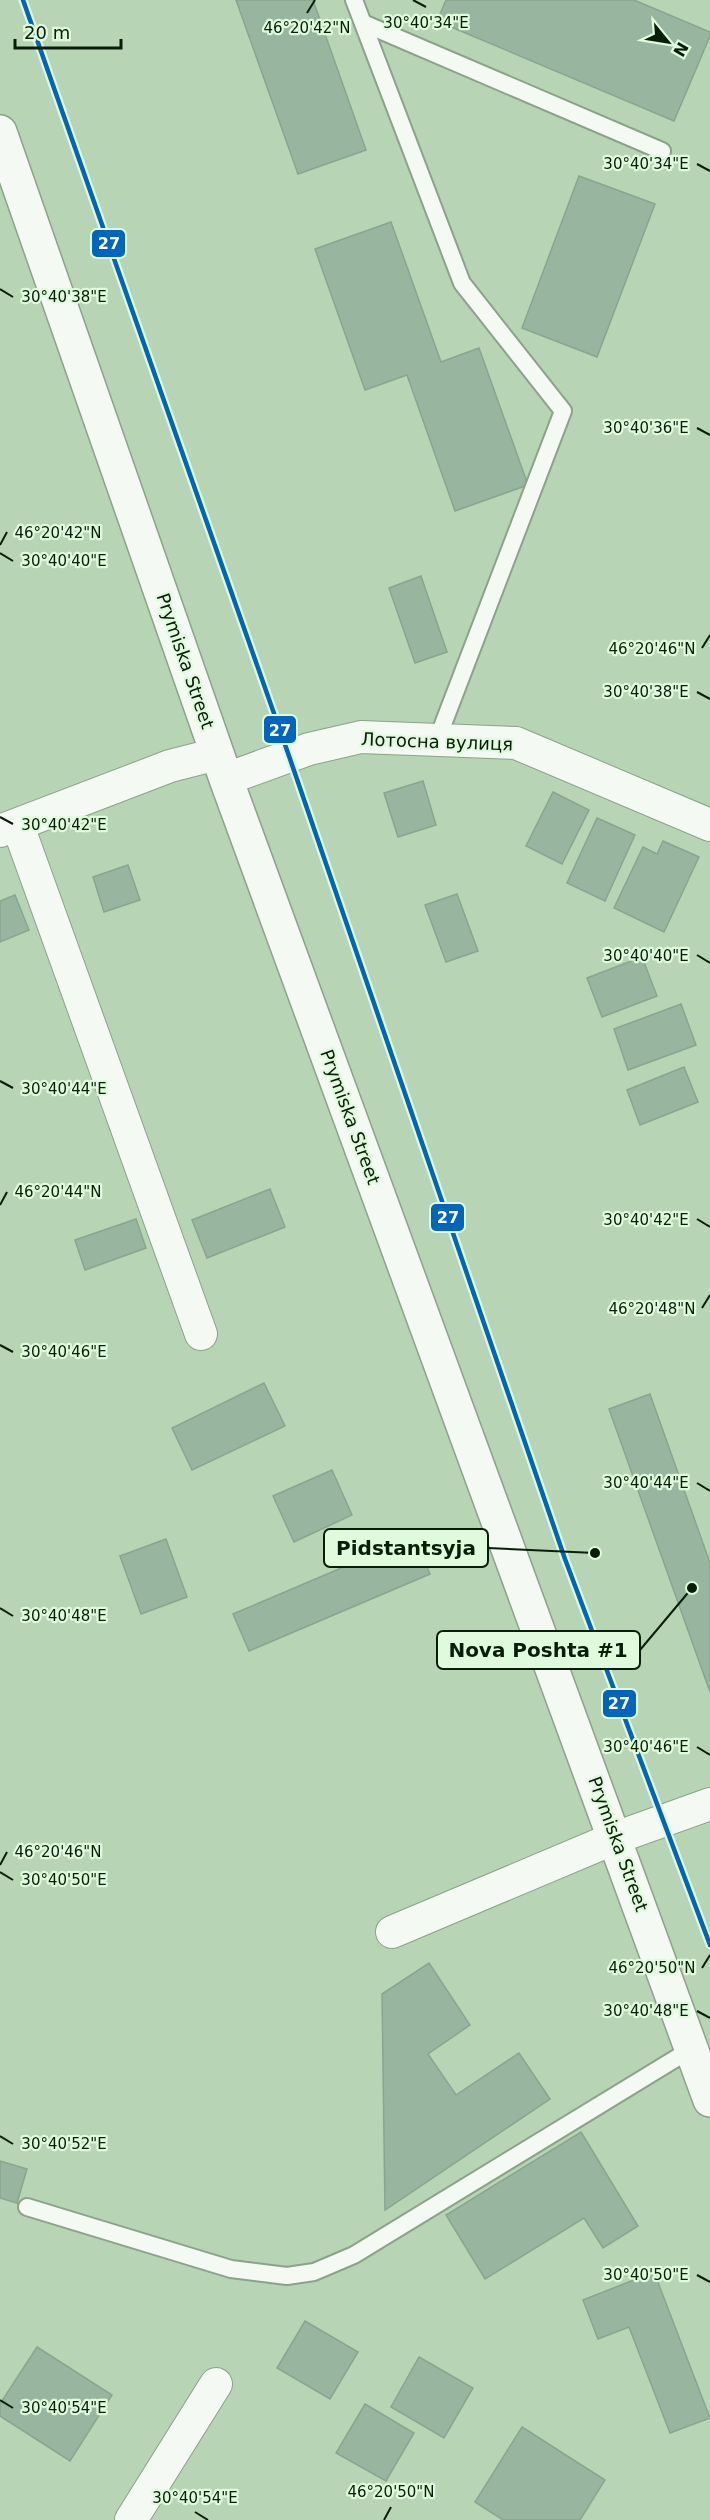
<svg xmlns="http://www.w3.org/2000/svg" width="710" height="2520" font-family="'DejaVu Sans',sans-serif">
	<rect width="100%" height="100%" fill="#b7d4b4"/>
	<g fill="#98b59f" stroke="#89a590" stroke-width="1.5">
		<path d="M236,0H313L366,150L298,174Z"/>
		<path d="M446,0H634L710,32V36L674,121L437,21Z"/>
		<path d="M579,176L655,204L597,357L522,328Z"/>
		<path d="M391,222L441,362L479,348L528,485L455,511L407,375L365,390L315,249Z"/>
		<path d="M421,576L447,652L415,663L389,588Z"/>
		<path d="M423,781L436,825L398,837L384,793Z"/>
		<path d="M553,792L589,810L562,864L526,846Z"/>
		<path d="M597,818L635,835L605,901L567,883Z"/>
		<path d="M663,841L699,857L664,932L614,908L643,847L657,854Z"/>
		<path d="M128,865L140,900L104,912L93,877Z"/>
		<path d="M457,894L478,951L446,962L425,905Z"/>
		<path d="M15,895L29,930L0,942V901Z"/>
		<path d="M642,957L657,996L602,1017L587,978Z"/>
		<path d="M681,1004L696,1045L628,1070L614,1029Z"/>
		<path d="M684,1067L698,1102L640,1125L627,1090Z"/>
		<path d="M270,1189L285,1227L207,1258L192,1220Z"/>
		<path d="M136,1219L146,1248L85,1270L75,1240Z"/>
		<path d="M264,1383L285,1426L192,1470L172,1428Z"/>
		<path d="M650,1394L710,1563V1692L609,1409Z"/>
		<path d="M332,1470L352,1515L294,1542L273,1496Z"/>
		<path d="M414,1537L430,1574L249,1651L233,1614Z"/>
		<path d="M166,1539L187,1597L141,1614L120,1556Z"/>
		<path d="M429,1963L470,2025L428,2054L456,2095L519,2053L550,2099L385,2210L382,1994Z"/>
		<path d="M581,2132L638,2226L603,2248L584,2218L485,2279L446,2215Z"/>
		<path d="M0,2161L27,2169L17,2203L0,2198Z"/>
		<path d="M654,2272L710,2418L670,2433L629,2327L598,2339L583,2300Z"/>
		<path d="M305,2321L358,2352L330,2399L277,2368Z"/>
		<path d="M37,2347L112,2395L70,2461L0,2416V2404Z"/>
		<path d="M419,2357L473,2388L444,2438L391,2407Z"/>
		<path d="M365,2404L414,2433L386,2481L336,2453Z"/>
		<path d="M522,2427L605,2480L580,2520H503L475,2502Z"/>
	</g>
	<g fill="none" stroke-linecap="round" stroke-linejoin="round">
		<defs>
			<g id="service">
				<path d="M354,0L462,283L563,411L437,740"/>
				<path d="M363,23L662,151"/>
				<path d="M27,2207L231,2269L287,2276L314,2272L354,2255L693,2048"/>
			</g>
			<g id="minor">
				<path d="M226,779L309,749L361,737L516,743L710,825"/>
				<path d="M18,826L201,1334"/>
				<path d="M0,831L170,766L217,754"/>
				<path d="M392,1932L615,1838L710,1804"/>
				<path d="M131,2520L216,2384"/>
			</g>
			<path id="tertiary" d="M0,132L226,779L710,2100"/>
		</defs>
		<use href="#service" stroke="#8ca28a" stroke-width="20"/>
		<use href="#minor" stroke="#8ca28a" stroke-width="34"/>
		<use href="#tertiary" stroke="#8ca28a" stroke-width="36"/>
		<use href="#service" stroke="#f4f9f4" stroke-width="16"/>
		<use href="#minor" stroke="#f4f9f4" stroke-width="32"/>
		<use href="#tertiary" stroke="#f4f9f4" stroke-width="33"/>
		<defs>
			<path id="tram-1" d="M23,0L289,756L565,1559L710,1945"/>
		</defs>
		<use href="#tram-1" stroke="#dffadc" stroke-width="9"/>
		<use href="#tram-1" stroke="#0065bd" stroke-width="4.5"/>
	</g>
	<path fill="none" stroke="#091e08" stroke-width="2" d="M413,0L426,7M307,13L315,0M697,164L710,171M0,289L13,297M697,428L710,435M0,545L7,532M0,553L13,561M702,648L710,635M697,692L710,699M0,817L13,824M697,955L710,963M0,1081L13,1088M0,1205L7,1192M697,1219L710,1227M702,1308L710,1295M0,1345L13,1352M697,1483L710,1491M0,1608L13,1616M697,1747L710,1755M0,1865L7,1852M0,1872L13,1880M702,1968L710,1955M697,2011L710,2018M0,2136L13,2144M697,2275L710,2282M0,2400L13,2408M195,2512L208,2520M384,2520L391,2507"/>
	<g text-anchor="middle" stroke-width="4.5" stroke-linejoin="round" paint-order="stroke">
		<g font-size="18" fill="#091e08" stroke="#dffadc">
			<text transform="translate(185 661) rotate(71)" y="6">Prymiska Street</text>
			<text transform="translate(437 742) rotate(2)" y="6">Лотосна вулиця</text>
			<text transform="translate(350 1117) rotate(70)" y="6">Prymiska Street</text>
			<text transform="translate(618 1844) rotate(70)" y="6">Prymiska Street</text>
		</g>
	</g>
	<g font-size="15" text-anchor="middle" fill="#091e08" stroke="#dffadc" stroke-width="4.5" stroke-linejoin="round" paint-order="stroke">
		<text x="426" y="28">30°40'34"E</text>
		<text x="307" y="33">46°20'42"N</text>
		<text x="646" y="169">30°40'34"E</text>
		<text x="64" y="302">30°40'38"E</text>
		<text x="646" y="433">30°40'36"E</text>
		<text x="58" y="538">46°20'42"N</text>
		<text x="64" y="566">30°40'40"E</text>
		<text x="652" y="654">46°20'46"N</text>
		<text x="646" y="697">30°40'38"E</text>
		<text x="64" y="830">30°40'42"E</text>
		<text x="646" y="961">30°40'40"E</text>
		<text x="64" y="1094">30°40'44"E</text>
		<text x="58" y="1197">46°20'44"N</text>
		<text x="646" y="1225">30°40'42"E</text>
		<text x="652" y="1314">46°20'48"N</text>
		<text x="64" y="1357">30°40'46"E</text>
		<text x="646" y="1488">30°40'44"E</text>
		<text x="64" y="1621">30°40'48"E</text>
		<text x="646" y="1752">30°40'46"E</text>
		<text x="58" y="1857">46°20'46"N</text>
		<text x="64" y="1885">30°40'50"E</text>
		<text x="652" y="1973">46°20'50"N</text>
		<text x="646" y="2016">30°40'48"E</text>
		<text x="64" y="2149">30°40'52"E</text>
		<text x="646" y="2280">30°40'50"E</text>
		<text x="64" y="2413">30°40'54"E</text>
		<text x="391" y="2497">46°20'50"N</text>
		<text x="195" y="2503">30°40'54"E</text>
	</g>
	<path fill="none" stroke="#091e08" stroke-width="2" d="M595 1553L488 1548M692 1588L640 1650"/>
	<g fill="#091e08" stroke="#dffadc" stroke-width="2">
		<circle cx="595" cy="1553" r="6"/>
		<circle cx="692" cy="1588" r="6"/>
	</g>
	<g fill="#dffadc" stroke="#091e08" stroke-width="2">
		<rect x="324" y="1529" width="164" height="38" rx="6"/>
		<rect x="437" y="1631" width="203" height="38" rx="6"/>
	</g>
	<g font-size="20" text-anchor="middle" font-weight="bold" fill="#091e08">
		<text x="406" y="1555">Pidstantsyja</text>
		<text x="538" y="1657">Nova Poshta #1</text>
	</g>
	<g stroke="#dffadc" stroke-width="2">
		<rect x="91" y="229" width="35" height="29" rx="6" fill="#0065bd"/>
		<rect x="263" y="715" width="34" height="29" rx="6" fill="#0065bd"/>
		<rect x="430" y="1203" width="35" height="29" rx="6" fill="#0065bd"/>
		<rect x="602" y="1689" width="35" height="29" rx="6" fill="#0065bd"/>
	</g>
	<g font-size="16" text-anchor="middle" font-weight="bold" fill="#fff">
		<text x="109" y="249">27</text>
		<text x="280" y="736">27</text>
		<text x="448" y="1223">27</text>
		<text x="619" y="1709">27</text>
	</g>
	<g transform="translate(668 42) rotate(120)" stroke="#dffadc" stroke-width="4.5" paint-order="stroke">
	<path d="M0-4.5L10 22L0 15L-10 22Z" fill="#091e08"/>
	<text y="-9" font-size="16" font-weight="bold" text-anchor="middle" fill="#091e08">N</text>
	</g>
	<path d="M15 39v9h106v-9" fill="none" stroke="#091e08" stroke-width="3"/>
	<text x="24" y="39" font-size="18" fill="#091e08" stroke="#dffadc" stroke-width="4.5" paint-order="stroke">20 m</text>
</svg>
